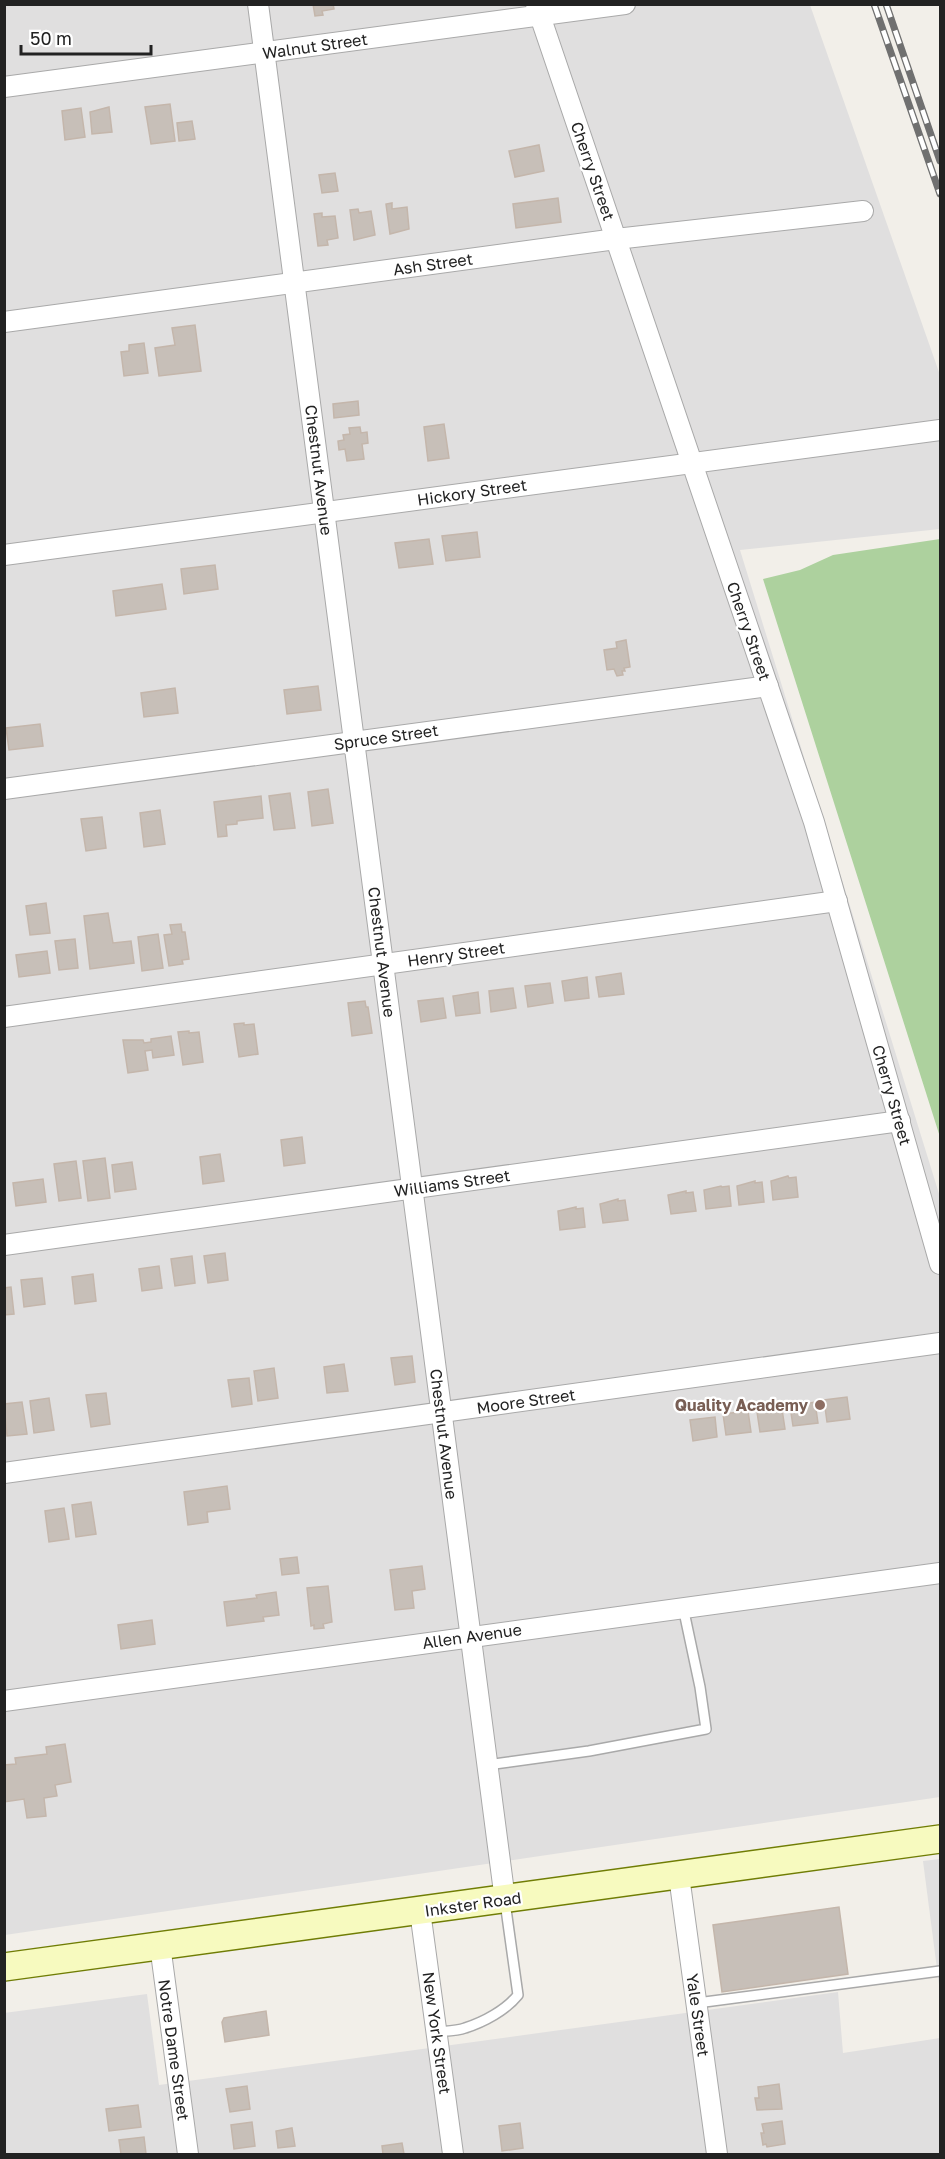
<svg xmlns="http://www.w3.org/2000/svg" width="945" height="2159" font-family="'Golos Text',sans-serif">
	<rect width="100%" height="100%" fill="#f2efe9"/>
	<g fill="#e0dfdf">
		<path d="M5,5H810L940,375V529L740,550L940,1197V1797L5,1935Z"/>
		<path d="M940,1859V1992L923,1861Z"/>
		<path d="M838,1992L843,2053L940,2038V2154H5L4,2013L147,1994L159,2085Z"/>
	</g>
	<path fill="#add19e" d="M940,539V1137L763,579L800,570L833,555Z"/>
	<g fill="#c7bfb8" stroke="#c4b6ab" stroke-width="1.5">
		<path d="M313,4H333L334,9L322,11L323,15L315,16Z"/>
		<path d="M170,104L175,141L151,144L145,107Z"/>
		<path d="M109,107L112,132L92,134L90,112Z"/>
		<path d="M81,108L85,137L65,140L62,111Z"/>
		<path d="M192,121L195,139L179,141L177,123Z"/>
		<path d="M539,145L544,171L515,177L509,151Z"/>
		<path d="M335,173L338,191L322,193L319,175Z"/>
		<path d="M558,198L561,222L516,228L513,204Z"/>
		<path d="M392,203V209L407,207L409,229L390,234L386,204Z"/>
		<path d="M358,209L359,213L371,211L375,235L354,240L350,210Z"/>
		<path d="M322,213V217L335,216L338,238L327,240L328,245L318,246L314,214Z"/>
		<path d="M195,325L201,371L159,376L155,348L175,345L172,328Z"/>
		<path d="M144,343L148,373L124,376L121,352L129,351V345Z"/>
		<path d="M358,401L359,415L334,418L333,404Z"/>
		<path d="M444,424L449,458L428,461L424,427Z"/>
		<path d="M360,427L361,433L367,432L368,443L362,444L364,459L347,461L345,449L339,450L338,441L344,440L343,435L350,434L349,428Z"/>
		<path d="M477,532L480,557L446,561L442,536Z"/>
		<path d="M429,539L433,564L399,568L395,543Z"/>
		<path d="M215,565L218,589L184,594L181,569Z"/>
		<path d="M162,584L166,609L116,616L113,591Z"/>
		<path d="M626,640L630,667L624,668L625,671H622L623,675L617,676L614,669L607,670L604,650L617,648L616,642Z"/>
		<path d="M318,686L321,710L287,714L284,690Z"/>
		<path d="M175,688L178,713L144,717L141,693Z"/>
		<path d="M40,724L43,746L9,750L6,728Z"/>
		<path d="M328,789L333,823L312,826L308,792Z"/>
		<path d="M290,793L295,828L274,830L269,796Z"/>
		<path d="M261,796L263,818L237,821V824L226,825L227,836L218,837L214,802Z"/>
		<path d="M160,810L165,844L144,847L140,813Z"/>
		<path d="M102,817L106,848L86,851L81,819Z"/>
		<path d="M46,903L50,933L30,935L26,906Z"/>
		<path d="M108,913L113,943L131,941L134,963L90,969L84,916Z"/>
		<path d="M181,924L182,932H185L189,959L182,960L183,964L169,966L164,935L172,934L170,925Z"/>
		<path d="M158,934L163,968L142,971L138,937Z"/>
		<path d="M75,939L78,968L59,970L55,941Z"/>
		<path d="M47,951L50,973L19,977L16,955Z"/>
		<path d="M621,973L624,994L599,997L596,977Z"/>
		<path d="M587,977L589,998L565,1001L562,981Z"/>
		<path d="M550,983L553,1003L528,1007L525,986Z"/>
		<path d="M513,988L516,1008L491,1012L489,991Z"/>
		<path d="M478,992L480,1013L456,1016L453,996Z"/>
		<path d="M443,998L446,1018L421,1022L418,1001Z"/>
		<path d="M365,1001L366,1007H368L372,1033L352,1036L348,1003Z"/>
		<path d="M244,1023V1025L254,1024L258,1054L239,1057L234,1024Z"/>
		<path d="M189,1031V1033L199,1032L203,1062L183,1065L178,1032Z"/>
		<path d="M171,1036L174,1055L153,1058L152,1050L145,1051L148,1070L128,1073L123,1040H143L144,1043L151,1042V1039Z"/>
		<path d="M302,1137L305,1163L284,1166L281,1140Z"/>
		<path d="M220,1154L224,1181L203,1184L200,1157Z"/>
		<path d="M105,1158L110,1198L88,1201L83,1161Z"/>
		<path d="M76,1161L81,1198L59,1201L54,1164Z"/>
		<path d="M132,1162L136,1189L115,1192L112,1165Z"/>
		<path d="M788,1176L789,1178L796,1177L798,1197L773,1200L771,1181Z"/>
		<path d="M43,1179L46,1202L16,1206L13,1183Z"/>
		<path d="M755,1181V1183L762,1182L764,1202L739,1205L737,1186Z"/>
		<path d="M721,1186L722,1187L729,1186L731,1206L706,1209L704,1190Z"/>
		<path d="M686,1191V1193L693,1192L696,1211L671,1214L668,1195Z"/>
		<path d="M618,1199V1201L625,1200L628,1220L603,1223L600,1204Z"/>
		<path d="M576,1207V1209L583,1208L585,1227L560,1230L558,1211Z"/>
		<path d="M225,1253L228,1280L208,1283L204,1256Z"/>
		<path d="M192,1256L195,1283L175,1286L171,1259Z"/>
		<path d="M159,1266L162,1288L142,1291L139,1269Z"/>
		<path d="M93,1274L96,1301L75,1304L72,1277Z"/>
		<path d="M42,1278L45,1304L24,1307L21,1280Z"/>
		<path d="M11,1287L14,1314L4,1315V1288Z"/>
		<path d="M412,1356L415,1382L395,1385L391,1358Z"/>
		<path d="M344,1364L348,1391L327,1393L324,1367Z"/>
		<path d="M274,1368L278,1398L258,1401L254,1371Z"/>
		<path d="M249,1378L252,1404L232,1407L228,1380Z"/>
		<path d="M106,1393L110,1424L91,1427L86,1395Z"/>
		<path d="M847,1397L850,1419L827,1422L824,1400Z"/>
		<path d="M49,1398L54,1430L34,1433L30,1401Z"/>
		<path d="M22,1402L27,1434L7,1436L4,1404Z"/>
		<path d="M815,1402L818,1423L793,1426L790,1406Z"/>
		<path d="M782,1409L785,1429L760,1432L757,1412Z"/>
		<path d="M748,1411L751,1432L726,1435L723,1414Z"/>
		<path d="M715,1417L717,1437L693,1441L690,1420Z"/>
		<path d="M227,1486L230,1509L207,1512L208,1522L188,1525L184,1492Z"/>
		<path d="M91,1502L96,1534L76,1537L72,1505Z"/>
		<path d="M64,1508L69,1539L49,1542L45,1511Z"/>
		<path d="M297,1557L299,1573L282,1575L280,1559Z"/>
		<path d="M422,1566L425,1589L412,1591L414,1608L395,1610L390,1570Z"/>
		<path d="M328,1586L332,1622L323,1624L324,1628L314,1629V1625L311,1626L307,1588Z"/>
		<path d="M276,1592L279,1615L263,1617L264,1621L227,1626L224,1602L257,1598L256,1595Z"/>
		<path d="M152,1620L155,1644L121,1649L118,1625Z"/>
		<path d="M65,1744L71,1782L55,1785L57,1796L44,1798L46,1816L27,1818L24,1799L4,1802V1765L16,1764L15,1758L47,1754L46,1747Z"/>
		<path d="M839,1907L848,1974L722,1992L713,1925Z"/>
		<path d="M266,2011L269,2035L225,2042L222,2022L224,2018Z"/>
		<path d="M779,2084L782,2109L757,2110L755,2098H759L758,2087Z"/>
		<path d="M247,2086L250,2109L230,2112L226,2089Z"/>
		<path d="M138,2105L141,2127L109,2131L106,2109Z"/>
		<path d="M782,2121L785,2144L767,2147L766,2144L763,2145L761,2133H764L762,2124Z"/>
		<path d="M252,2122L255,2146L234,2149L231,2125Z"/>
		<path d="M520,2123L523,2148L502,2151L499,2126Z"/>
		<path d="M292,2128L295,2146L278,2148L276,2131Z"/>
		<path d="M144,2137L146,2154H121L119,2140Z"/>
		<path d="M402,2143L404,2154H383L382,2146Z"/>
	</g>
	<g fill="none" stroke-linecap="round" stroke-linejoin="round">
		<defs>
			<g id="service">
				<path d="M487,1765L589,1751L706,1729L700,1687L683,1607"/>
				<path d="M697,2003L940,1971"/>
				<path d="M436,2032C446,2031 457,2031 465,2028C484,2022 506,2010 518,1995L505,1902"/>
			</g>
			<g id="minor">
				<path d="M258,4L505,1900"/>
				<path d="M536,4L814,822L940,1264"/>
				<path d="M4,87L625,4"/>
				<path d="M4,322L616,239L863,211"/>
				<path d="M4,555L940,430"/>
				<path d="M4,789L768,686"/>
				<path d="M4,1017L837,901"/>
				<path d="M4,1245L900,1121"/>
				<path d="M4,1473L940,1343"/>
				<path d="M4,1701L940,1573"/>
				<path d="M679,1876L717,2154"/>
				<path d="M420,1911L453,2154"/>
				<path d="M160,1945L188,2154"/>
			</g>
			<path id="secondary" d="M4,1967L940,1839"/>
		</defs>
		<use href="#service" stroke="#a9a9a9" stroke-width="12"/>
		<use href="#minor" stroke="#a9a9a9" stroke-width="22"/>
		<use href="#secondary" stroke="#707d05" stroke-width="30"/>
		<use href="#service" stroke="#fff" stroke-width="9"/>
		<use href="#minor" stroke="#fff" stroke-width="20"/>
		<use href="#secondary" stroke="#f7fabf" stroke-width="27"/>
		<defs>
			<g id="rail">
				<path d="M874,4L940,194"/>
				<path d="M886,4L940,161"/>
			</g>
		</defs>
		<use href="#rail" stroke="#707070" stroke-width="7"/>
		<use href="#rail" stroke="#fff" stroke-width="4.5" stroke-dasharray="14" stroke-linecap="butt"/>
	</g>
	<circle fill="#8d6e63" stroke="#fff" stroke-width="2" cx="820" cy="1405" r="6"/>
	<g text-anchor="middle" stroke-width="4.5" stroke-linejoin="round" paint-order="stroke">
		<g font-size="16" fill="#222" stroke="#fff">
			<text transform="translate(315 46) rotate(-8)" y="6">Walnut Street</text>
			<text transform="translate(593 171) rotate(71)" y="6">Cherry Street</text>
			<text transform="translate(433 264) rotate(-8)" y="6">Ash Street</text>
			<text transform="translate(319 470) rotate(83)" y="6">Chestnut Avenue</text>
			<text transform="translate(472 492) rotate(-8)" y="6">Hickory Street</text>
			<text transform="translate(749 631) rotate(71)" y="6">Cherry Street</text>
			<text transform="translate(386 737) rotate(-8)" y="6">Spruce Street</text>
			<text transform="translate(382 952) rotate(83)" y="6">Chestnut Avenue</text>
			<text transform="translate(456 954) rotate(-8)" y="6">Henry Street</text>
			<text transform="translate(892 1095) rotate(74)" y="6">Cherry Street</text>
			<text transform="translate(452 1183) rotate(-8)" y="6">Williams Street</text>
			<text transform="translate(526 1401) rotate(-8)" y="6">Moore Street</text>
			<text transform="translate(444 1434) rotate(83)" y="6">Chestnut Avenue</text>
			<text transform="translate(472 1636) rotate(-8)" y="6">Allen Avenue</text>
			<text transform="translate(473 1904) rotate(-8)" y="6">Inkster Road</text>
			<text transform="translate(698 2015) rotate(82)" y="6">Yale Street</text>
			<text transform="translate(437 2033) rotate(82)" y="6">New York Street</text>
			<text transform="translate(174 2050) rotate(82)" y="6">Notre Dame Street</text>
		</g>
		<g font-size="16" font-weight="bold" fill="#785e54" stroke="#fff" text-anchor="end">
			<text x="808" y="1411">Quality Academy</text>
		</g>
	</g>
	<rect width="945" height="2159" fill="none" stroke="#222222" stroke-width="12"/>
	<path d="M21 45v9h130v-9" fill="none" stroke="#222222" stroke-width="3"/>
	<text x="30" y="45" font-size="18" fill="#222222" stroke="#ffffff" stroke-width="4.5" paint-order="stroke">50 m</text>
</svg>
